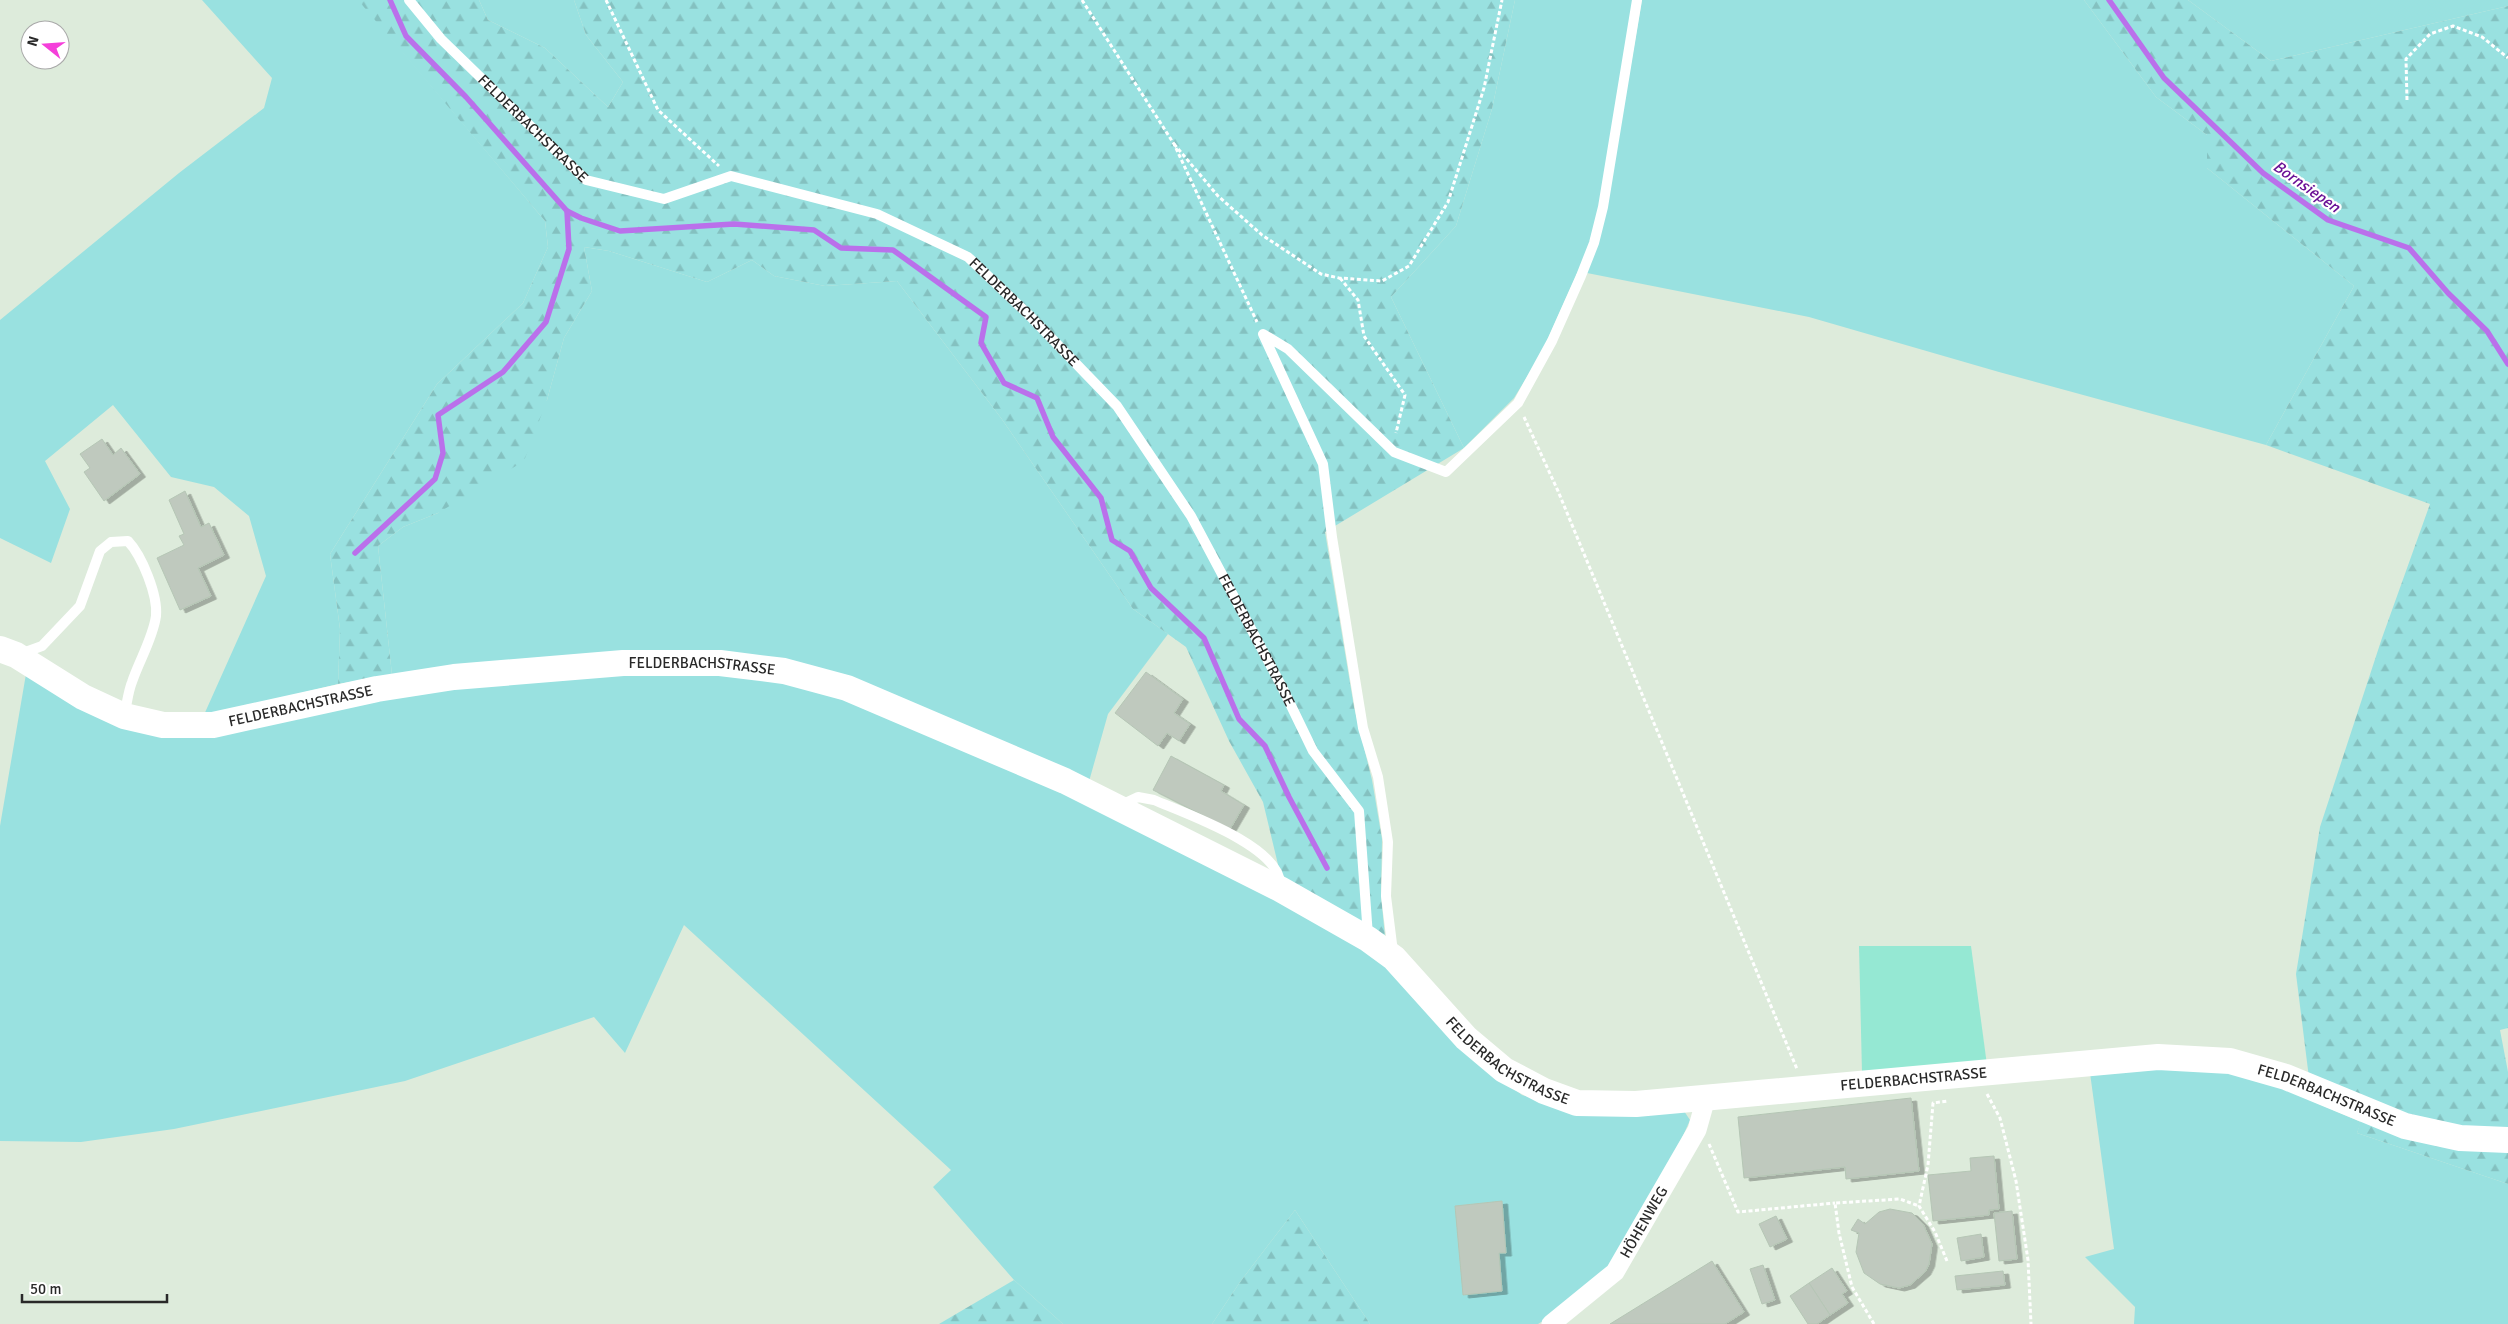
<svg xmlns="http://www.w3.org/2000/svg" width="2508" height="1324" font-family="Signika,sans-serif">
	<defs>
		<pattern id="forest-firs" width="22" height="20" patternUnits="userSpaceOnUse" patternTransform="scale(1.25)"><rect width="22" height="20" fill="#99e1e0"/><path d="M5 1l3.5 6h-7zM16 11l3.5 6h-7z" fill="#84c1c0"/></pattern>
		<filter id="shadow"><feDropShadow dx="5.5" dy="3" stdDeviation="0" flood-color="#0004"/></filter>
	</defs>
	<rect width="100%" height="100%" fill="#ddebdb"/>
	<g fill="#99e1e0">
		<path d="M202,0H359L545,221L548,247L523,303L437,384L330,554L340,629L338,684L203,717L266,576L249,516L214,487L171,477L113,405L45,461L70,509L51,563L0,538V320L179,173L264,108L272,78Z"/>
		<path d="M479,0H574L586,35L623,82L608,107L545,48L488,20Z"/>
		<path d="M1515,0H1633L1600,204L1587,251L1541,354L1514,398L1464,448L1391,297L1456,226L1492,109Z"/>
		<path d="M1642,0H2084L2156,97L2207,135V168L2354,286L2266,445L1999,372L1809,317L1587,273L1606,210Z"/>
		<path d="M2188,0H2508V6L2271,61Z"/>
		<path d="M584,247L609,251L707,282L752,260L774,276L825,286L897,281L1001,418L1133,609L1168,634L1108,714L1088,785L783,661L392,675L378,546L403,527L438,513L547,400L564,338L592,291Z"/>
		<path d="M602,673L762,677L838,695L1050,783L1258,888L1382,959L1485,1066L1522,1095L1577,1111L1682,1108L1690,1120L1675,1154L1608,1267L1554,1314L1538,1324H1370L1295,1210L1240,1282L1212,1324H1063L1014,1280L933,1187L951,1170L684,925L625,1053L594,1017L405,1081L174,1129L81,1142L0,1141V826L26,674L148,733L366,698Z"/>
		<path d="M2164,1064L2227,1069L2274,1085L2361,1122L2357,1133L2508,1184V1324H2134L2135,1307L2085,1257L2114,1249L2090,1073Z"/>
	</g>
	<g fill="url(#forest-firs)">
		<path d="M358,0H479L488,20L545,48L608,107L623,82L586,35L574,0H1515L1492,109L1456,226L1391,297L1464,448L1325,532L1354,707L1372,780L1382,839L1381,895L1385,937L1281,877L1263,802L1229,741L1186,647L1133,609L1001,418L897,281L825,286L774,276L752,260L707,282L609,251L584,247L592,291L564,338L547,400L524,461L438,513L403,527L378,546L392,675L338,684L340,629L330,554L437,384L523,303L548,247L545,221Z"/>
		<path d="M2084,0H2188L2271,61L2508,6V1028L2500,1030L2508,1072V1184L2357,1133L2367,1100L2309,1078L2296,974L2320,827L2382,638L2430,504L2266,445L2354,286L2207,168V135L2156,97Z"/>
		<path d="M1295,1210L1370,1324H1212L1240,1282Z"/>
		<path d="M1014,1280L1063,1324H939Z"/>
	</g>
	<path fill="#95e8d3" d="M1859,946H1971L1987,1065L1862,1073Z"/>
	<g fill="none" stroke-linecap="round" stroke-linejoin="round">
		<g stroke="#ba70eb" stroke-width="5.5">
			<path d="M390,0L406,36L466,97L567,211L581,218L620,231L734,224L814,230L841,248L893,250L986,317L981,343L1004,383L1037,398L1053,437L1101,498L1112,540L1130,551L1151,588L1204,638L1239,719L1265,746L1289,797L1327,868"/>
			<path d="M2109,0L2164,78L2263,173L2328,220L2409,248L2448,293L2487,331L2508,364"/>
			<path d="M355,553L435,479L443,453L438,415L503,372L546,322L569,249L567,211"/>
		</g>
	</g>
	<g fill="#bfc9be" stroke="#b5c6b5" filter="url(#shadow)">
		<path d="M102,439L113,455L121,448L140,474L104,501L84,472L90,468L80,454Z"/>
		<path d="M185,491L201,527L209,523L224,555L198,568L211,596L180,610L157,558L184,545L179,536L184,534L169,500Z"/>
		<path d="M1146,672L1183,699L1174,713L1190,724L1179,741L1167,733L1158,746L1115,713Z"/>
		<path d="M1171,756L1224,785L1221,791L1244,805L1230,829L1153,790Z"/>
		<path d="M1911,1098L1919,1171L1846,1179L1845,1167L1744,1178L1738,1117Z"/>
		<path d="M1994,1156L1999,1209L1989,1210V1215L1933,1221L1928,1175L1971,1171L1970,1158Z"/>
		<path d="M1502,1201L1506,1253H1499L1502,1291L1463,1295L1455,1206Z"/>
		<path d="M1890,1209L1912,1213L1923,1224L1932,1244L1929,1264L1925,1272L1910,1285L1899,1288L1880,1284L1864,1273L1856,1252L1859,1233L1851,1230L1858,1219L1865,1224L1879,1212Z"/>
		<path d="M2012,1211L2017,1259L1999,1261L1994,1213Z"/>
		<path d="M1776,1216L1787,1239L1770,1247L1759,1224Z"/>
		<path d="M1981,1234L1984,1257L1961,1261L1957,1238Z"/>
		<path d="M1712,1261L1744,1312L1725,1324H1610Z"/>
		<path d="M1763,1265L1775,1300L1762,1304L1750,1269Z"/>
		<path d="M1832,1268L1847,1291L1842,1294L1848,1303L1830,1315L1809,1283Z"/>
		<path d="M2003,1271L2005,1285L1957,1290L1955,1276Z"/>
		<path d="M1809,1283L1830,1315L1817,1324H1808L1790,1296Z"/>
	</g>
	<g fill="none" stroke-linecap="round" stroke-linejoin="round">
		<g stroke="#fff" stroke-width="3" stroke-dasharray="4 2.5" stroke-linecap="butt">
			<path d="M606,0L658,110L719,166"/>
			<path d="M1082,0L1174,144L1257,322"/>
			<path d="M2407,100L2406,59L2430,34L2453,26L2482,37L2508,58"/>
			<path d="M1174,144L1218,196L1262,235L1321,274L1339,278L1382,281L1409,266L1448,202L1484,88L1502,0"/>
			<path d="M1340,278L1358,300L1364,336L1405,395L1396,433"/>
			<path d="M1524,417L1558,491L1797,1069"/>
			<path d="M1987,1094L2000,1118L2016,1181L2028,1260L2031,1324"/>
			<path d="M1709,1144L1738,1212L1835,1203"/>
			<path d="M1947,1261L1935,1232L1919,1206L1928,1165L1933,1103L1948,1101"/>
			<path d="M1874,1324L1852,1287L1839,1233L1835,1203L1900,1199L1919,1206"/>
		</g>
		<g stroke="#fff" stroke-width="10">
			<path id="s1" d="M409,0L441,39L586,180L664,199L731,176L877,214L968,257L1028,314L1117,406L1191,516L1282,687L1313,751L1359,811L1368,936"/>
			<path d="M20,654L42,646L80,606L100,551L111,542L128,541C142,556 158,595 156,616C153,638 139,661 132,682C128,692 127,704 124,716"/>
			<path d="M1121,805L1138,797L1154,800C1184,813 1280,846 1280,884"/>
			<path d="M1393,952L1386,896L1388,842L1378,777L1363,728L1332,537L1323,464L1263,334L1288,349L1394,452L1446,472L1518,403L1552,341L1581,276L1594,243L1603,207L1637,0"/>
		</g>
		<path stroke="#fff" stroke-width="19" id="s2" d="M1551,1324L1615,1272L1697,1130L1706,1098"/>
		<path stroke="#fff" stroke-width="26" id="s3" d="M0,649L16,655L83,697L124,716L163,725H213L377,689L454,677L623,663H720L784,671L847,688L1065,781L1280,889L1368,939L1394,958L1466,1038L1504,1070L1544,1091L1577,1103L1636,1104L2158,1057L2230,1061L2286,1077L2405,1126L2460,1138L2508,1140"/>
	</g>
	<g text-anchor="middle" stroke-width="4.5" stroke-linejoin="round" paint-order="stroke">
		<g font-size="15" fill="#292929" stroke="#fff">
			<text dy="5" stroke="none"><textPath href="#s1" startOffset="179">FELDERBACHSTRASSE</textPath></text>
			<text dy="5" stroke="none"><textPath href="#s1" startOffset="734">FELDERBACHSTRASSE</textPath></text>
			<text dy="5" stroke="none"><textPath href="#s1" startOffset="1139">FELDERBACHSTRASSE</textPath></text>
			<text dy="5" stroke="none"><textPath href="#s3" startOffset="726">FELDERBACHSTRASSE</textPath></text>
			<text dy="5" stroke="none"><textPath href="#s3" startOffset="321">FELDERBACHSTRASSE</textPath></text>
			<text dy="5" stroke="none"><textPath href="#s3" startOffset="1640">FELDERBACHSTRASSE</textPath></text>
			<text dy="5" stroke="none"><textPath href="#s3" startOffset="2060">FELDERBACHSTRASSE</textPath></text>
			<text dy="5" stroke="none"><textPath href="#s3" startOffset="2480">FELDERBACHSTRASSE</textPath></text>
			<text dy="5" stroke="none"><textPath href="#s2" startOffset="140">HÖHENWEG</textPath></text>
		</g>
		<g font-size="16" font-style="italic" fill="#6a1196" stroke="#fff">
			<text transform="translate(2307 186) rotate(35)" y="6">Bornsiepen</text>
		</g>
	</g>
	<g transform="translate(45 45) rotate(287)"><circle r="24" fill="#ffffff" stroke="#a9a9a9"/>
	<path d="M0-4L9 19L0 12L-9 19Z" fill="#f53fda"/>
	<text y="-8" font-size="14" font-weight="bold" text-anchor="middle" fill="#292929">N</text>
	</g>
	<path d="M22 1294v8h145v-8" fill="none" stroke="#292929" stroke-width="2.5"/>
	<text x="30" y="1294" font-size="15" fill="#292929" stroke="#ffffff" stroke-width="4" paint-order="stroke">50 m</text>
</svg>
